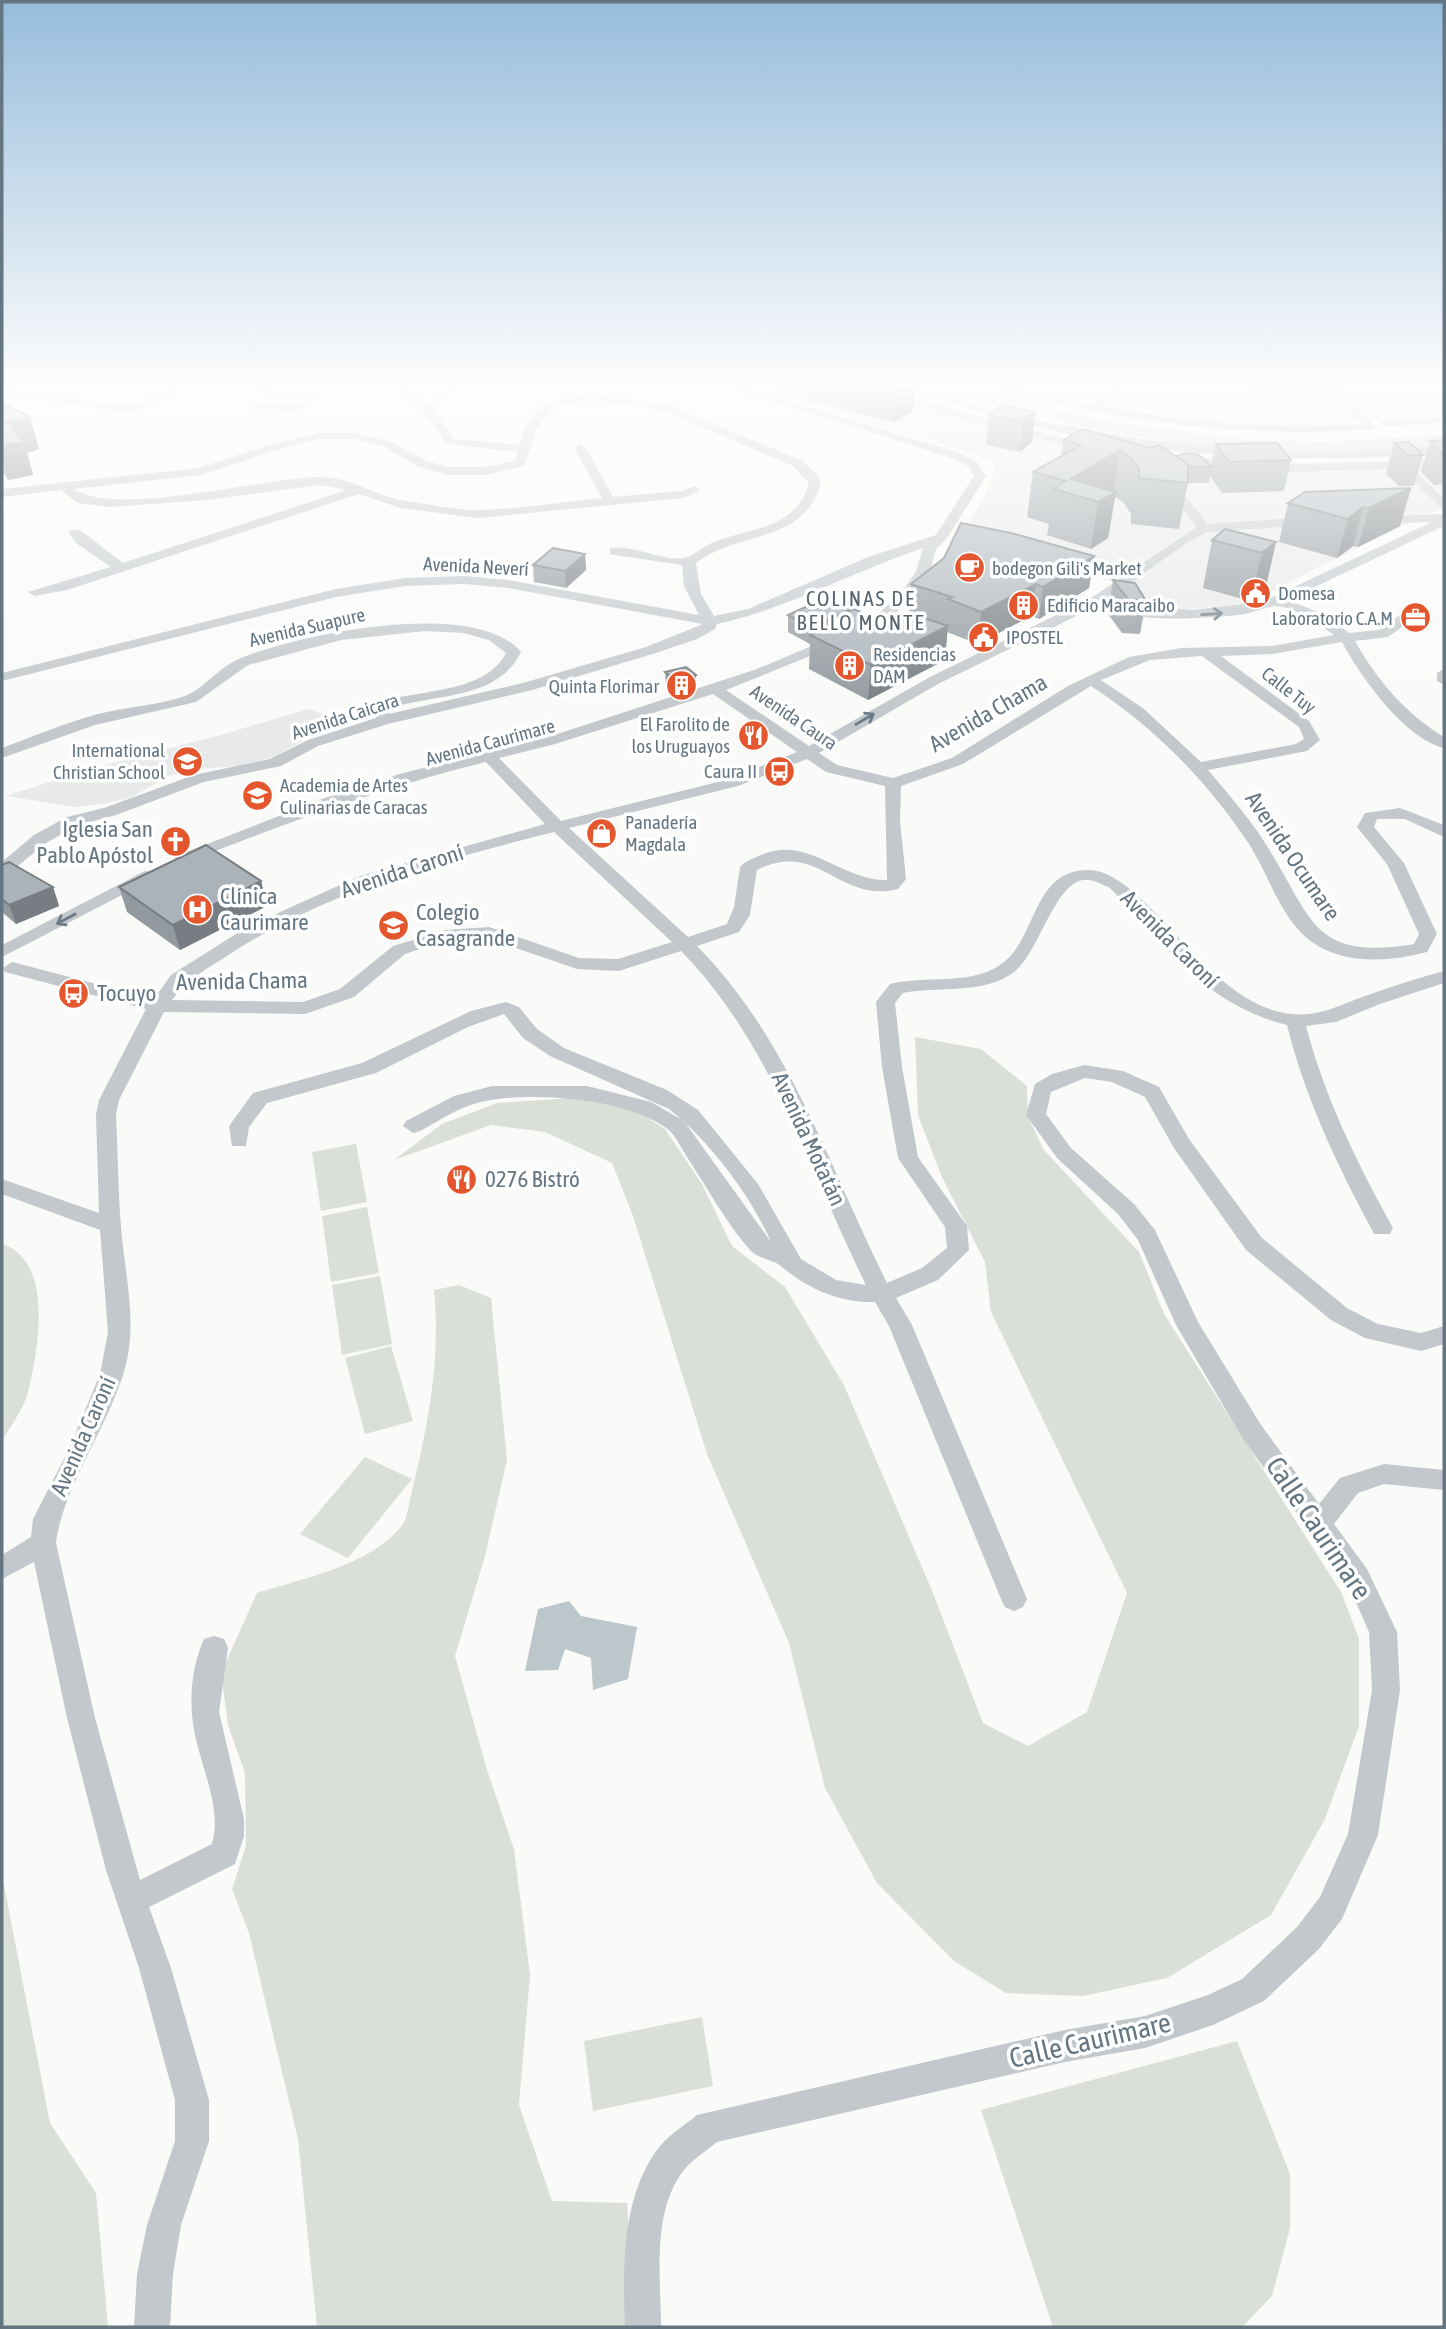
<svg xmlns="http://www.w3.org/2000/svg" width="1446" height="2329" font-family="'Asap Condensed',sans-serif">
	<rect width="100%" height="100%" fill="#fafaf8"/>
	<g fill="#e8e9e9">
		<path d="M753,387H853L1023,434L1238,466L1444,464V510L1432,512L1367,543L1245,605L1188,609L1122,605L1132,588L962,536L992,481L994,466L989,459Z"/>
		<path d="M1019,387H1444V417L1304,425L1243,424L1110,406Z"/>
		<path d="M309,709L339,720L276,756L239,766L196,769L169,776L132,797L103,804L74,807L6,796L93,768L217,736Z"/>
	</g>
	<g fill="#dadfd7">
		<path d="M915,1037L981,1049L1027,1086L1028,1117L1044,1150L1139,1252L1164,1314L1341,1592L1359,1639V1726L1325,1819L1271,1915L1167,1978L1083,1996L1006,1993L954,1961L877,1883L825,1788L789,1643L707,1454L633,1216L612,1163L545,1132L491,1125L394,1160L442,1124L497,1103L573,1098L637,1111L665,1129L702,1184L732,1246L785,1287L844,1385L933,1593L983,1723L1028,1746L1087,1712L1127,1593L991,1312L985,1262L941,1175L918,1115Z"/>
		<path d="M356,1144L367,1202L321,1211L312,1152Z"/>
		<path d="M367,1207L379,1273L331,1282L322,1216Z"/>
		<path d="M2,1244C55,1261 38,1351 28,1392C24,1409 10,1426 2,1441Z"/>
		<path d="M380,1276L392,1344L342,1355L332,1285Z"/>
		<path d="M459,1285L491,1298L507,1460L485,1556L455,1656L487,1770L514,1849L530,1975L519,2105L552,2201L627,2203L635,2327H317L298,2139L249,1933L232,1889L246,1846L245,1773L228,1725L221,1673L257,1593C304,1578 368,1566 401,1527C408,1519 409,1501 412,1491C428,1425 441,1358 434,1290Z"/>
		<path d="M391,1346L413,1421L365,1434L345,1358Z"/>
		<path d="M365,1457L412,1479L348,1558L300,1534Z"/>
		<path d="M2,1875L50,2123L96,2193L108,2327H2Z"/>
		<path d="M702,2017L713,2086L593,2111L584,2041Z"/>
		<path d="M1237,2041L1290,2174V2228L1272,2296L1242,2327H1053L981,2110Z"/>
	</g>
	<g fill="#bbc7cb">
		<path d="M893,387H914L1032,420L1149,440L1275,450L1444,444V454C1306,463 1166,460 1032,426C985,414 939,399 893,387Z"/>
		<path d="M569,1601L581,1616L637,1627L628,1679L593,1690L591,1658L565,1649L558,1670L525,1671L538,1609Z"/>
	</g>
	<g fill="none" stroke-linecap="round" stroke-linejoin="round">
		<g fill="#c3c8cc" fill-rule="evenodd">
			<path d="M2,387L123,406C146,404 163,386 186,387L140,410L123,412L2,393Z"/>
			<path d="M253,387L310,395L316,398L310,401L257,392L252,389Z"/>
			<path d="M396,387H407L427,404C435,392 446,387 460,387L440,401L434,411L455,439L520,445L525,427L542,407L565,397L599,395L668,405L801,460L816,473L821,483C804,545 738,530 696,563L701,594L714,616L748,609L868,557L936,535L974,476L968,466L954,459L728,387H743L957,452L976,461L986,476L947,538L936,549L930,572L910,600L889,619L857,637L726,690L809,746L928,678L1091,598L1197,527L1181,506L1157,489V483C1178,481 1196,509 1207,524L1313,517L1319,521L1313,525L1207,532L1188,542L1101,604L938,684L819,753L837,765L893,778L952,758L1068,686L1129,657L1181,648L1272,646L1334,635C1321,625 1294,607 1276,606C1268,606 1254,612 1245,614C1219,618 1130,624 1111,608L1118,604L1192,610L1262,602L1432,522L1373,524L1367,520L1369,517L1444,514V526L1287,600L1326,615L1349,633L1379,630L1403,613H1413V619L1388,637L1355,641C1376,679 1406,714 1444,737V748C1405,739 1360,676 1342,642L1272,654L1221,656L1309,721L1320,740L1307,751L1208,770C1230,796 1253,822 1270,851C1312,919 1314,959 1409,945L1414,944L1419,934L1387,864L1357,827L1365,813L1400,808L1444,825V837L1405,819H1377L1374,827L1404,863L1437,934L1427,952C1392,961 1351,965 1318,946C1281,924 1270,875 1247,841C1205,779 1154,727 1091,686L963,764L901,786L900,821L906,879L898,889C838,904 819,839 757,870L750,915L739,932L697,946C790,1040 829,1167 887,1283L922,1268L947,1248L945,1227L898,1158L882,1067L876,1002L890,984C925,975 969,986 1000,965C1038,940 1031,870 1088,870C1147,870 1206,1006 1292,1014C1321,1017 1341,1004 1368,995C1393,986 1418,978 1444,971V983L1380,1004L1336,1022L1306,1026C1325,1098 1357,1163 1393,1228L1390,1234H1374L1371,1228C1336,1163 1305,1097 1287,1025C1204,1004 1166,946 1110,888C1104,885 1096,881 1089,880C1056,875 1040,953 1014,972C984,995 938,986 903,993L895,1003L902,1067L918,1157L967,1226L969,1250L938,1280L896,1298L912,1325L1027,1599L1023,1607L1014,1611L1005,1607L1001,1599L889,1326L875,1302C840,1303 808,1289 782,1267C773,1259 758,1259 750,1250C726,1223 707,1187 687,1157C682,1149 676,1137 669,1130C629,1097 515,1088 468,1106C451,1112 436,1123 420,1131L413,1133L403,1126L406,1121L454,1096L492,1086H587L651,1102L684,1121L771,1242C752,1197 708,1139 669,1109L550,1056L523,1038L504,1014L468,1027L376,1073L267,1103L249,1127L246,1146H232L229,1126L253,1093L362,1063L471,1011L506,1002L519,1007L537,1029L564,1048L667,1090L698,1110L758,1184L801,1259L836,1280L866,1285C809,1170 772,1044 681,951L619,971L577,969L487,938L447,940L405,954L354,997L305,1014L164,1012L119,1100L116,1115C118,1152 118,1190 121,1227C125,1276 139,1328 123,1375C106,1429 62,1491 56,1543L95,1718L140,1880L212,1844C221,1812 206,1779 198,1747C188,1713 189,1672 204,1639L214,1636L224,1639L228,1648L219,1712L244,1819V1836L235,1864L149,1907L171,1968L209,2100V2141L181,2225L173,2274L170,2327H134L137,2274L147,2225L175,2141V2100L139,1968L106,1870L67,1718L34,1562L2,1579V1555L31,1537L33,1519L69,1449L100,1374L108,1332L100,1230L2,1194V1179L99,1213L96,1115L99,1100L146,1009L5,972L3,968L12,962L154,999L171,975L247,927L360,876L545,824L486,762C384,787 287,823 189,861H177L174,857L325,798L403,773L545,738L757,669L847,631L879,613L900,594L916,572L923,548C854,571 789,608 717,624L715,629L697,639L656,653L532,690L388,724L318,746L281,766L204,782L116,815L79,825L46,843L8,874L2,875V862L34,835L67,817L104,808L194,775L270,759L308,740L376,718L373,712L380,702C419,689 485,694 506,653L489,640L463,633L425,631L341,640L248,665L196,702L95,725L2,758V748C34,736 65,723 98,714C125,707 154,706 182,697C204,690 217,668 239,659C298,634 475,597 521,652C497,701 436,693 391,708L389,714L523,683L646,647L703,624L508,588L464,584L405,586L336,597L2,681V673L336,589L405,578L464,576L508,580L699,615L684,586L682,565L615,555L610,554V548C633,544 664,562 685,558C694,556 705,545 714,542C752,527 796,529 809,483L793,466L661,410L599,401L567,403L550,411L537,428L524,466L485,475H448L419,467L383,446L356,439H319L273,451L201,475L74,489C115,518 266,477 320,477C351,477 377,497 406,501C430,504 456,511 480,510C521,509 562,502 602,498L574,448L580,444L586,448L613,497L682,491L694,486L700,490L684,498L478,518L400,508L359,494L67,590L35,596L28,592L111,567L76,543L69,533L70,530H80L123,563L347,490L319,485L207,500L110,507L78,503L61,490L2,497V489L199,468L265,446L319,433H356L391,442L427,461L448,467H485L515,461L518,452L447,444L424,413ZM1202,656L1299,727L1304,739L1296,744L1201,762L1144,709L1101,680L1150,660ZM713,694L797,752L726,780L561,821L499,758L555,744ZM807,759L826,772L885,786L887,880C841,881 806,833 759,856C752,859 745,861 740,867L734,907L727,924L688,937L569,828L738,786ZM554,832L672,942L618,959L579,958L489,927L445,930L393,946L340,989L303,1002L172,1000C187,979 208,968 230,954C327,891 442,860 554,832Z"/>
			<path d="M852,387H868L1098,447L1092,451L997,429Z"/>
			<path d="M995,387H1013L1092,404L1116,387H1128L1103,406C1189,423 1273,428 1361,424L1331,390H1247L1242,387H1343L1342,389L1376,427L1370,430C1254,436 1164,427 1051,402C1035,398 1005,397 995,387Z"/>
			<path d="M256,404H300L306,407L300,410L252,409V405Z"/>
			<path d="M1444,417V423L1385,426L1379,423L1385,420Z"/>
			<path d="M1179,456L1286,464L1444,460V468H1413L1444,499V510L1400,469L1286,472L1175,463L1173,460Z"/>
			<path d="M1444,669V685L1437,681V673Z"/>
			<path d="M145,871L151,872L154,876L151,880L2,957V945Z"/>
			<path d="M1084,1065L1123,1071L1159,1087L1189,1139L1262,1238L1347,1308L1378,1324L1421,1333L1444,1326V1344L1421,1351L1365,1338L1331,1320L1246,1250L1174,1148L1145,1097L1112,1082L1085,1078L1051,1092L1046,1114L1071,1148L1134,1204L1155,1230L1198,1322L1261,1425L1319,1504L1340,1478L1384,1464L1444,1470V1490L1384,1484L1358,1493L1334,1524L1367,1569L1397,1632L1400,1690L1378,1835L1342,1919L1319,1949L1264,2001L1213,2025L1145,2048L1065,2062L717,2142C706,2151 693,2159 684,2170C651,2212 661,2278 661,2327H625C623,2268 621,2195 660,2146C670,2134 685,2125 697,2115L1065,2030L1145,2016L1208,1995L1242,1979L1297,1927L1320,1897L1348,1834L1372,1690L1369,1632L1348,1584L1243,1439L1176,1325L1138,1240L1118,1214L1057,1158L1026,1115L1035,1084L1052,1074Z"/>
		</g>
		<path fill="#d6dbdf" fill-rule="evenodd" d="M933,387H958L1111,422L1240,439L1325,442L1444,435V445C1391,450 1338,454 1285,452C1166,448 1050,422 935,390Z"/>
	</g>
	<g fill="#929a9f">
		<path d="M769,387H915L913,411L894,422L806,400V387L791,393Z"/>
		<path d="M2,403L39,449L27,453L33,475L8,480L2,471Z"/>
		<path d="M1035,412L1032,442L1020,452L986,445L989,415Z"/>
		<path d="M1064,440L1150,448L1211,466L1216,444L1291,460L1284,491L1222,493L1210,476L1209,483H1188L1179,529L1131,524V514L1123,502L1115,497L1108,538L1091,549L1047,535L1049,524L1027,517L1033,472L1061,456Z"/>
		<path d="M1444,440V484L1434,485L1421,472L1430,441Z"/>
		<path d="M1394,443L1423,455L1414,486H1399L1386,474Z"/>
		<path d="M1411,488L1400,526L1358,547L1353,546L1337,558L1279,542L1288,503Z"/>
		<path d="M1212,540L1276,542L1265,590L1250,601L1203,588Z"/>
		<path d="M585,554L586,570L566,588L534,582L533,565Z"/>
		<path d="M1094,556L1089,588L1039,619L1031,616L978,644L947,632L945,660L868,700L809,669L810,644L788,632V615L854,609L893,627L909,616L911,584Z"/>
		<path d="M1113,580L1146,601L1140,634L1122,633L1108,614Z"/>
		<path d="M665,672L696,687L677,694L666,684Z"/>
		<path d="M2,865L53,887L59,906L16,924L2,912Z"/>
		<path d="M261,881L267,906L180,950L127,912L119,887Z"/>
	</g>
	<g fill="#777d82">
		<path d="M791,387H806L791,393Z"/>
		<path d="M897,387H915L913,411L894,422Z"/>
		<path d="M1035,412L1032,442L1020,452L1023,422Z"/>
		<path d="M30,417L39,449L27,453L33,475L8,480L2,457V446L9,423Z"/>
		<path d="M1120,450L1113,493L1116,492L1108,538L1091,549L1098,502L1071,479Z"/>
		<path d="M1411,488L1400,526L1358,547L1369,508Z"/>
		<path d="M1363,507L1353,546L1337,558L1348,519Z"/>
		<path d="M1276,542L1265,590L1250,601L1262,553Z"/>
		<path d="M585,554L586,570L566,588L565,571Z"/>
		<path d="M1094,556L1089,588L1039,619L1043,587Z"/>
		<path d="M1036,584L1031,616L978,644L981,612Z"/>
		<path d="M854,608L853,625L836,624L830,620L829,635H810L809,644L810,627Z"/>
		<path d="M948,626L945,660L868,700L871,665Z"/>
		<path d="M696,675V687L677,694V682Z"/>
		<path d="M261,881L267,906L180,950L173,925Z"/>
		<path d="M53,887L59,906L16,924L9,905Z"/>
	</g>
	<g fill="#aab3b9" stroke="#777d82" stroke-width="2">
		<path d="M2,403L30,417L9,423L24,442L2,446V424L8,423L2,420Z"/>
		<path d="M1002,405L1035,412L1023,422L989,415Z"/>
		<path d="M1082,429L1150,448L1159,445L1188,464V483L1139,478V468L1130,457L1120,450L1071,479L1116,492L1098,502L1054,489L1066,481L1033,472L1081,445L1064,440Z"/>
		<path d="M1444,440V454H1443L1430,441Z"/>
		<path d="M1409,442L1423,455H1408L1394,443Z"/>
		<path d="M1277,443L1291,460L1229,462L1216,444Z"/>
		<path d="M1187,453L1199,455L1212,467H1188V464L1176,456Z"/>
		<path d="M1411,488L1369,508L1363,507L1348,519L1288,503L1305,492Z"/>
		<path d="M961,523L1011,533L1094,556L1043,587L1036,584L981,612L948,599L952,597L911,584L944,558Z"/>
		<path d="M1225,529L1276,542L1262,553L1212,540Z"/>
		<path d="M553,548L585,554L565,571L533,565Z"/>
		<path d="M1113,580L1135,583L1146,601L1128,599Z"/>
		<path d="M827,597L854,608L810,627L788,615Z"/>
		<path d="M854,609L893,627L912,614L948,626L871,665L810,635L836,624L830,620Z"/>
		<path d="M686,667L696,675L677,682L665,672Z"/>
		<path d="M206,845L261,881L173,925L119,887Z"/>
		<path d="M9,862L53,887L9,905L2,899V865Z"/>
	</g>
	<defs><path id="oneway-shaft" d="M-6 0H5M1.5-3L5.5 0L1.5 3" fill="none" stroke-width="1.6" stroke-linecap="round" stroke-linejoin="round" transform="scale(1.75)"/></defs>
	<g stroke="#6a7a87">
		<use href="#oneway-shaft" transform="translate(1212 614) rotate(-3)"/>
		<use href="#oneway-shaft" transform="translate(865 719) rotate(-31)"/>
		<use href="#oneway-shaft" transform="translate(66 919) rotate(152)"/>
	</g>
	<linearGradient id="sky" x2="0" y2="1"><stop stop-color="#96bcdc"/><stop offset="0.54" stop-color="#fdfdfc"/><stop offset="1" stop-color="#fdfdfc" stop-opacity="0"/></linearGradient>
	<rect width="1446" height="713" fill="url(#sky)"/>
	<defs>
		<symbol id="cafe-disc" viewBox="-11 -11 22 22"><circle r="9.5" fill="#e4572e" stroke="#fff"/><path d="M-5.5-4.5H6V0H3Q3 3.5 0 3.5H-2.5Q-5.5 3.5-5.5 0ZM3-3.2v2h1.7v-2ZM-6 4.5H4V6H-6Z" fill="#fff"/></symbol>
		<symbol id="civic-disc" viewBox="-11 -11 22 22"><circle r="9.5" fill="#e4572e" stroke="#fff"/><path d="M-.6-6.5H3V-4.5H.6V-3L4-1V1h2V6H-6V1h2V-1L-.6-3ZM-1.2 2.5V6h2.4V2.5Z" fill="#fff"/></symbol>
		<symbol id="building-disc" viewBox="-11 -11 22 22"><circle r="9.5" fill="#e4572e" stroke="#fff"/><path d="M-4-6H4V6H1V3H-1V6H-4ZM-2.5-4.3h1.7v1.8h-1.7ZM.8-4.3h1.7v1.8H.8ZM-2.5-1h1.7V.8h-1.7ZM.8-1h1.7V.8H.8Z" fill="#fff"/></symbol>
		<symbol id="office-disc" viewBox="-11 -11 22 22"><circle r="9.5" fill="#e4572e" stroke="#fff"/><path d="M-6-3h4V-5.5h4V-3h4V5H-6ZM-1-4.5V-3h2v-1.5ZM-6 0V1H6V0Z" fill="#fff"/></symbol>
		<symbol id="restaurant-disc" viewBox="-11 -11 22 22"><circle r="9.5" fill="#e4572e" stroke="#fff"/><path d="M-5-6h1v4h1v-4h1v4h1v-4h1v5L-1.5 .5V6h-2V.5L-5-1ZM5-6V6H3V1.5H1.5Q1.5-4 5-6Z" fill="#fff"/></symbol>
		<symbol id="school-disc" viewBox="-11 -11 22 22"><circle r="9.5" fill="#e4572e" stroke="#fff"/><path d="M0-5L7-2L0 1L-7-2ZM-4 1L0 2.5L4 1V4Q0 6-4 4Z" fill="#fff"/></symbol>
		<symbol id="bus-disc" viewBox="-11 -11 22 22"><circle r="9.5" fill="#e4572e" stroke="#fff"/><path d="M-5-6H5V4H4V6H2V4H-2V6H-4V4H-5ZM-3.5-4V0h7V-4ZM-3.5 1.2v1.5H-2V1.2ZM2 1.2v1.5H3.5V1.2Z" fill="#fff"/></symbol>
		<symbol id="university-disc" viewBox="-11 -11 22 22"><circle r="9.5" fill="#e4572e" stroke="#fff"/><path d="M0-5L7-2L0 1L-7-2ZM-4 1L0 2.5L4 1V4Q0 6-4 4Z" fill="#fff"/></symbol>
		<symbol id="shop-disc" viewBox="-11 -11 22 22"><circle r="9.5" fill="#e4572e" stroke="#fff"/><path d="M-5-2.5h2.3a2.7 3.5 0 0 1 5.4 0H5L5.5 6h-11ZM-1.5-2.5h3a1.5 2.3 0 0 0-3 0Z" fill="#fff"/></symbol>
		<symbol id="church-disc" viewBox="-11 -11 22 22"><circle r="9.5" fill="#e4572e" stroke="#fff"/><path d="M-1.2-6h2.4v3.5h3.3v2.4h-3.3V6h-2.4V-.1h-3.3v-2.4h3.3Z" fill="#fff"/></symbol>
		<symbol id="hospital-disc" viewBox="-11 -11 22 22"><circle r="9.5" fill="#e4572e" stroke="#fff"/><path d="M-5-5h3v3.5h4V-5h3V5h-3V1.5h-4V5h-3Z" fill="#fff"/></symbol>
	</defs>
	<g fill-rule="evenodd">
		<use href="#cafe-disc" x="952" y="550" width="35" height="35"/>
		<use href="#civic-disc" x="1238" y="576" width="35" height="35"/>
		<use href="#building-disc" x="1006" y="588" width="35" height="35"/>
		<use href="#office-disc" x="1398" y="600" width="35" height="35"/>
		<use href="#civic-disc" x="966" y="620" width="35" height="35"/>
		<use href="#building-disc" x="832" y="648" width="35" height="35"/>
		<use href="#building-disc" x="664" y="668" width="35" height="35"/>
		<use href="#restaurant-disc" x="736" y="718" width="35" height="35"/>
		<use href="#school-disc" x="170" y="744" width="35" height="35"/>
		<use href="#bus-disc" x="762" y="754" width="35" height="35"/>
		<use href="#university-disc" x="240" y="778" width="35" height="35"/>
		<use href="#shop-disc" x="584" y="816" width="35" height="35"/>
		<use href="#church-disc" x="158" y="824" width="35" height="35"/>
		<use href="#hospital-disc" x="180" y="892" width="35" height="35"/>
		<use href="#school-disc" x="376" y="908" width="35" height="35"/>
		<use href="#bus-disc" x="56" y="976" width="35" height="35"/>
		<use href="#restaurant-disc" x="444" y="1162" width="35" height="35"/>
	</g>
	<g text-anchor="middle" stroke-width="7" stroke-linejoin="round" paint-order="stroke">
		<g font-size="19" fill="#657683" stroke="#fff">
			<text transform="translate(476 566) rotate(3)" y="7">Avenida Neverí</text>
			<text transform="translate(307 627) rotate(-13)" y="7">Avenida Suapure</text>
			<text transform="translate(1289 690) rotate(38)" y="7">Calle Tuy</text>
			<text transform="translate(345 716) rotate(-18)" y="7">Avenida Caicara</text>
			<text transform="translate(794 717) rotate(34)" y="7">Avenida Caura</text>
			<text transform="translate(490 742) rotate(-15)" y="7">Avenida Caurimare</text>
		</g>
		<g font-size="19" fill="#657683" stroke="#fff" text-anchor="start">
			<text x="992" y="575">bodegon Gili's Market</text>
			<text x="1278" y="600">Domesa</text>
			<text x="1047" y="612">Edificio Maracaibo</text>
			<text x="1393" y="625" text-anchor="end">Laboratorio C.A.M</text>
			<text x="1006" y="644">IPOSTEL</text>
			<text x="873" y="661">Residencias<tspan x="873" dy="22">DAM</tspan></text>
			<text x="659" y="693" text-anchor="end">Quinta Florimar</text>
			<text x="730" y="731" text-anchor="end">El Farolito de<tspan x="730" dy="22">los Uruguayos</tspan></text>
			<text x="165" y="757" text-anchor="end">International<tspan x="165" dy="22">Christian School</tspan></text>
			<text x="757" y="778" text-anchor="end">Caura II</text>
			<text x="280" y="792">Academia de Artes<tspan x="280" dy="22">Culinarias de Caracas</tspan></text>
			<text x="625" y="829">Panadería<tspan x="625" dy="22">Magdala</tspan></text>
		</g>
		<g font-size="21" letter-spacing="2" fill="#57646e" stroke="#fff">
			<text x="861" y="606">COLINAS DE<tspan x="861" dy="24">BELLO MONTE</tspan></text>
		</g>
		<g font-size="23" fill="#657683" stroke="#fff">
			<text transform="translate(988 713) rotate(-30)" y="8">Avenida Chama</text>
			<text transform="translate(1293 856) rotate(56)" y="8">Avenida Ocumare</text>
			<text transform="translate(402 871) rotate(-18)" y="8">Avenida Caroní</text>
			<text transform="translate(1170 939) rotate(45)" y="8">Avenida Caroní</text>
			<text transform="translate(242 981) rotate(-1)" y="8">Avenida Chama</text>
			<text transform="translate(809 1139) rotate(65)" y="8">Avenida Motatán</text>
			<text transform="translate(83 1436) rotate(-66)" y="8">Avenida Caroní</text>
		</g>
		<g font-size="23" fill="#657683" stroke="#fff" text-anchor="start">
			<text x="153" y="837" text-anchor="end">Iglesia San<tspan x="153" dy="26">Pablo Apóstol</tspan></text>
			<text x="220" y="904">Clínica<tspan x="220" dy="26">Caurimare</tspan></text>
			<text x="416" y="920">Colegio<tspan x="416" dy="26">Casagrande</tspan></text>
			<text x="97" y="1001">Tocuyo</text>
			<text x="485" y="1187">0276 Bistró</text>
		</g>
		<g font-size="28" fill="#657683" stroke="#fff">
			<text transform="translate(1319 1528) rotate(56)" y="10">Calle Caurimare</text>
			<text transform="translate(1090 2040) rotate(-13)" y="10">Calle Caurimare</text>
		</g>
	</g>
	<rect width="1446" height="2329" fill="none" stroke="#657683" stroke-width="7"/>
</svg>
